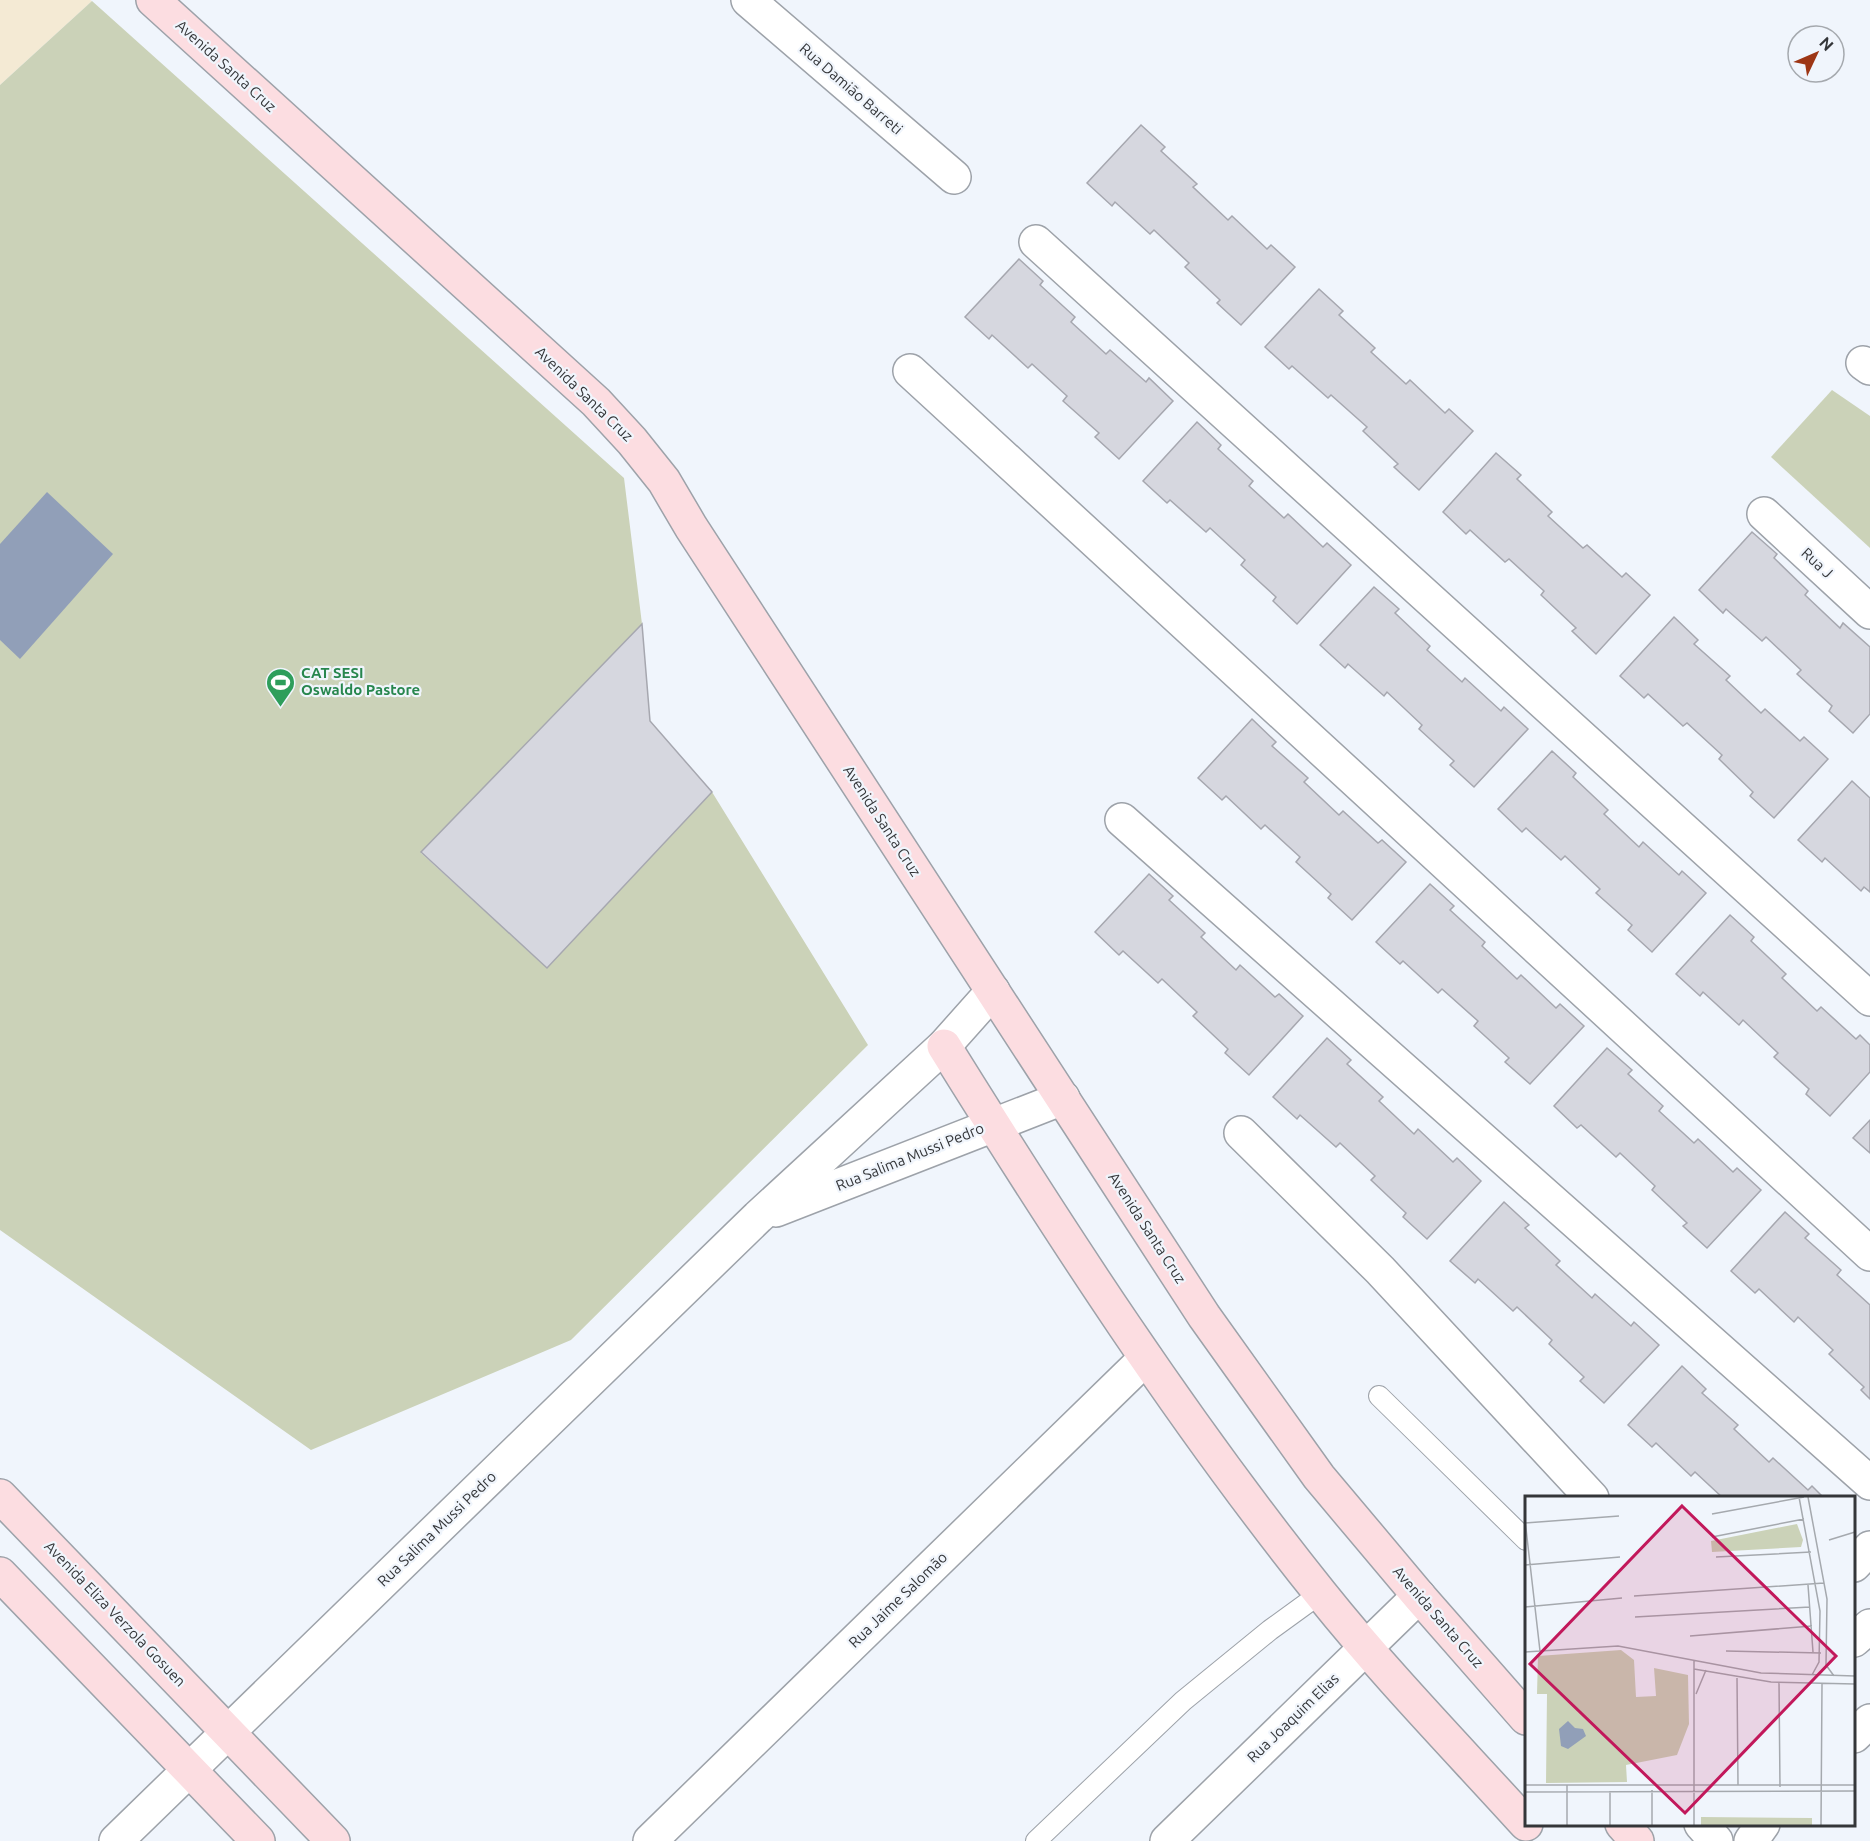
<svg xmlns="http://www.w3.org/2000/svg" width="1870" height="1841" font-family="Ubuntu,sans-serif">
	<rect width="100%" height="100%" fill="#f0f5fc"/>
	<path fill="#f4ead4" d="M0,0H90L92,1L0,85Z"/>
	<g fill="#cbd2b8">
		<path d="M92,1L624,478L642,624L421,853L547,968L712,792L868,1045L571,1340L311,1450L0,1230V85Z"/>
		<path d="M1832,390L1870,416V548L1771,457Z"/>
	</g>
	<path fill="#919fb8" d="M47,492L113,554L20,659L0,640V544Z"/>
	<g fill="#d6d7df" stroke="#a6a7af" stroke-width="1.5">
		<path d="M1141,125L1165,147L1161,151L1197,184L1193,187L1228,220L1232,216L1267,249L1271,245L1295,267L1241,325L1217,303L1220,300L1185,267L1189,263L1154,230L1150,234L1115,202L1112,206L1087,183Z"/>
		<path d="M1019,259L1043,281L1040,285L1075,317L1071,322L1106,354L1110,350L1146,382L1149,378L1173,401L1119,459L1095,437L1099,433L1063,401L1067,396L1032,364L1028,368L992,335L989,339L965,317Z"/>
		<path d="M1319,289L1343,311L1339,315L1375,348L1371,352L1406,384L1410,380L1445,413L1449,409L1473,431L1419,490L1394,467L1398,464L1363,431L1367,427L1331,395L1328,398L1292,366L1289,369L1265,347Z"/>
		<path d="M1197,422L1221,445L1218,449L1253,481L1249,486L1284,518L1288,514L1323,547L1327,543L1351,565L1297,624L1273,601L1276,597L1241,565L1245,560L1210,528L1206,532L1170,500L1167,503L1143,481Z"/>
		<path d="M1496,453L1521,475L1517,479L1552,512L1548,516L1583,548L1587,545L1622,577L1626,573L1650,595L1596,654L1572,631L1576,628L1541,595L1544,591L1509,559L1505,562L1470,530L1466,534L1443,512Z"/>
		<path d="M1752,532L1777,554L1774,558L1808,591L1805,595L1840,628L1843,623L1870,647V714L1853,733L1829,711L1832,706L1797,674L1801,670L1766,637L1762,641L1726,609L1723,613L1699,590Z"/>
		<path d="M1374,587L1399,609L1395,613L1430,646L1427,650L1462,682L1465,678L1501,711L1504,707L1528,729L1474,787L1450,765L1454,761L1419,729L1422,725L1387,692L1384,696L1348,664L1345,668L1320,645Z"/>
		<path d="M1674,617L1698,640L1694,644L1730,676L1726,680L1761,713L1765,709L1800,741L1804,737L1828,759L1774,818L1750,796L1753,792L1719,759L1722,755L1687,723L1683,726L1648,694L1644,698L1620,676Z"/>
		<path d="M642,624L650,721L712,792L547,968L421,852Z"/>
		<path d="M1252,719L1276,742L1272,746L1308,778L1304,782L1339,815L1343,811L1378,843L1382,840L1406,862L1352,920L1328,898L1331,894L1296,862L1300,857L1265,825L1261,829L1226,796L1222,800L1198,778Z"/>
		<path d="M1552,751L1576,773L1573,777L1608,810L1604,814L1639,847L1643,842L1679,875L1682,871L1706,893L1652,952L1628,930L1632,925L1596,893L1600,889L1565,856L1561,860L1526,828L1522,832L1498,809Z"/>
		<path d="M1852,781L1870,798V892L1864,887L1861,891L1825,858L1822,862L1798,840Z"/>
		<path d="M1149,874L1173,896L1169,900L1205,933L1201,937L1236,970L1240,965L1275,997L1279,994L1303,1016L1249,1075L1225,1053L1228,1049L1193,1016L1197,1012L1162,979L1158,983L1123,951L1119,955L1095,932Z"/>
		<path d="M1430,884L1454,906L1450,910L1485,942L1482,946L1517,979L1521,975L1556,1008L1560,1004L1584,1026L1530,1084L1505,1062L1509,1058L1474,1026L1478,1021L1442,989L1438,993L1403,961L1400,964L1376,942Z"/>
		<path d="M1730,915L1754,937L1751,941L1786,974L1782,978L1817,1011L1821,1007L1856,1039L1860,1035L1870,1045V1072L1830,1116L1806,1094L1809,1089L1774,1057L1778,1053L1743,1020L1739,1025L1703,992L1700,996L1676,974Z"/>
		<path d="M1327,1038L1351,1060L1347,1064L1383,1097L1379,1101L1414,1134L1418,1129L1453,1162L1457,1158L1481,1181L1427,1239L1403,1217L1406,1213L1371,1180L1375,1176L1340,1143L1336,1147L1300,1115L1297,1119L1273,1097Z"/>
		<path d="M1607,1048L1632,1070L1628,1074L1663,1106L1659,1111L1694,1143L1698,1139L1733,1172L1737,1168L1761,1190L1707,1248L1683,1226L1687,1223L1652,1190L1655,1186L1620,1153L1616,1157L1581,1125L1577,1128L1554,1106Z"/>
		<path d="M1870,1120V1153L1853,1138Z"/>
		<path d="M1504,1202L1529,1225L1525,1228L1560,1261L1556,1265L1592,1298L1595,1294L1631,1326L1634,1322L1659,1345L1604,1403L1580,1381L1584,1377L1549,1344L1552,1340L1517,1307L1513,1311L1478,1279L1475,1283L1450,1261Z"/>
		<path d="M1785,1212L1809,1234L1805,1238L1841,1270L1837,1275L1870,1305V1399L1861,1390L1864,1387L1829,1354L1833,1350L1798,1317L1794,1322L1759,1289L1755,1293L1731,1271Z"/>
		<path d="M1682,1366L1706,1389L1702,1393L1738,1425L1734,1429L1769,1462L1773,1458L1808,1490L1812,1486L1824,1498H1723L1695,1472L1691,1476L1656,1443L1652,1447L1628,1425Z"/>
	</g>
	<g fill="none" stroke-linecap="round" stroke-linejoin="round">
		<defs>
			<g id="lane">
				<path d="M1379,1396L1526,1540"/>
				<path d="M1036,1841L1183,1701L1270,1630L1321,1593"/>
			</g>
			<g id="street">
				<path d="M748,0L954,177"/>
				<path d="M1036,242L1870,999"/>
				<path d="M1863,363L1870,368"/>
				<path d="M910,371L1870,1254"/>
				<path d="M1764,514L1870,612"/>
				<path d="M1122,820L1870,1483"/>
				<path d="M1241,1133L1380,1270L1592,1498"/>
				<path d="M776,1210L1063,1098"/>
				<path d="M1854,1565L1870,1548"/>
				<path d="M1854,1640L1870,1626"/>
				<path d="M1854,1736L1870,1721"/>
				<path d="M1701,1824L1716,1841"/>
				<path d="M116,1841L758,1217L944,1046L993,991"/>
				<path d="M650,1841L1146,1358"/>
				<path d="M1167,1841L1419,1596"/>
				<path d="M1751,1841L1763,1824"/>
			</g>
			<g id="secondary">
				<path d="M153,0L596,402L632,441L664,481L691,527L1204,1316L1319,1477L1419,1596L1526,1718"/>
				<path d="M944,1046C1061,1234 1182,1421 1321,1594C1385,1674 1457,1748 1526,1824"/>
				<path d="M0,1496L333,1841"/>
				<path d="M0,1574L258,1841"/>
				<path d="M1622,1824L1637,1841"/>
			</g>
		</defs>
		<use href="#lane" stroke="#9da2a9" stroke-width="22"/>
		<use href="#street" stroke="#9da2a9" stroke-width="36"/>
		<use href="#secondary" stroke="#9da2a9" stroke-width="36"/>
		<use href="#lane" stroke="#fff" stroke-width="20"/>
		<use href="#street" stroke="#fff" stroke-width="33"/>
		<use href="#secondary" stroke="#fcdde1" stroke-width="33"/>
	</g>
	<defs>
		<symbol id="stadium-pin" viewBox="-11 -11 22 30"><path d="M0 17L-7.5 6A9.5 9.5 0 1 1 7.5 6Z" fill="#2e9e5b" stroke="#f0f5fc"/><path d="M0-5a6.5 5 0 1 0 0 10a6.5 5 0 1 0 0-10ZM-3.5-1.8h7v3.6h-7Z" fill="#fff"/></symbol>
	</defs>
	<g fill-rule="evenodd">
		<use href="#stadium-pin" x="264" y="666" width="33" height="45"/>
	</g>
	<g text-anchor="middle" stroke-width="4.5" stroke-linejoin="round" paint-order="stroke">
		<g font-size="15" fill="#343639" stroke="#f0f5fc">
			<text transform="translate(226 66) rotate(42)" y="5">Avenida Santa Cruz</text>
			<text transform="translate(851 89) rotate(41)" y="5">Rua Damião Barreti</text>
			<text transform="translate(584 394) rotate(44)" y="5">Avenida Santa Cruz</text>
			<text transform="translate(1817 563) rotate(43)" y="5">Rua J</text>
			<text transform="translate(882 821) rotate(57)" y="5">Avenida Santa Cruz</text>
			<text transform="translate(910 1157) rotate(-22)" y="5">Rua Salima Mussi Pedro</text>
			<text transform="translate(1147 1228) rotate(57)" y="5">Avenida Santa Cruz</text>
			<text transform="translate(437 1529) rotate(-44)" y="5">Rua Salima Mussi Pedro</text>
			<text transform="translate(898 1600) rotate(-44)" y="5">Rua Jaime Salomão</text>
			<text transform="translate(115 1614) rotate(46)" y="5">Avenida Eliza Verzola Gosuen</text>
			<text transform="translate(1438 1617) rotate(49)" y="5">Avenida Santa Cruz</text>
			<text transform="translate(1293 1718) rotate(-44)" y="5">Rua Joaquim Elias</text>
		</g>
		<g font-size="15" font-weight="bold" fill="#27864d" stroke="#f0f5fc" text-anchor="start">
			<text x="301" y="678">CAT SESI<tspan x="301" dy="17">Oswaldo Pastore</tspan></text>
		</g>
	</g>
	<g transform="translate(1525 1496)">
		<rect width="330" height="330" fill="#f0f5fc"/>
		<path d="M272,28L278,44L276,51L187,56L186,45ZM96,154L109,164L111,201L131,200L129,172L163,179L164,228L152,259L101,269L102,286L21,287L22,198H12L13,160ZM176,321L287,322V329H176Z" fill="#cbd2b8"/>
		<path d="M43,225L50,232L58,233L61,240L43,253L36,250L34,233Z" fill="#919fb8"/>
		<path fill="none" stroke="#a5a9ae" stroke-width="1.5" d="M274,1L295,115L294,166L287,179M283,1L302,103L301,169L309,180M187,18L279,1M0,24L15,155M0,27L94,20M187,41L279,23M304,44L330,36M191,61L286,56M0,69L95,61M283,89L288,156M109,100L299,87M0,111L97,102M110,121L285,111M165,140L287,130M201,155L296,157M0,156L93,150L236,177L330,180M169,165V329M169,173L246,186L330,188M212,182L213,289M254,186L255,291M171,198L181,174M0,289H330M42,289V329M85,295V329M0,296L330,295M0,297V329M127,329V294M296,329L297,188"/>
		<path fill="#c2185b" fill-opacity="0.15" stroke="#c2185b" stroke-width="3" d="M157,10L311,160L160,317L5,168Z"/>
		<rect width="330" height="330" fill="none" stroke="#343639" stroke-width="3"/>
	</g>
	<g transform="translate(1816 54) rotate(46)"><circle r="28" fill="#f0f5fc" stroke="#a5a9ae" stroke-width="1.5"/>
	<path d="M0-4.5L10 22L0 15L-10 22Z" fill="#9d3615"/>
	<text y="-9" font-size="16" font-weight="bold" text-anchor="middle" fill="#343639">N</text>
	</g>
</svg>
